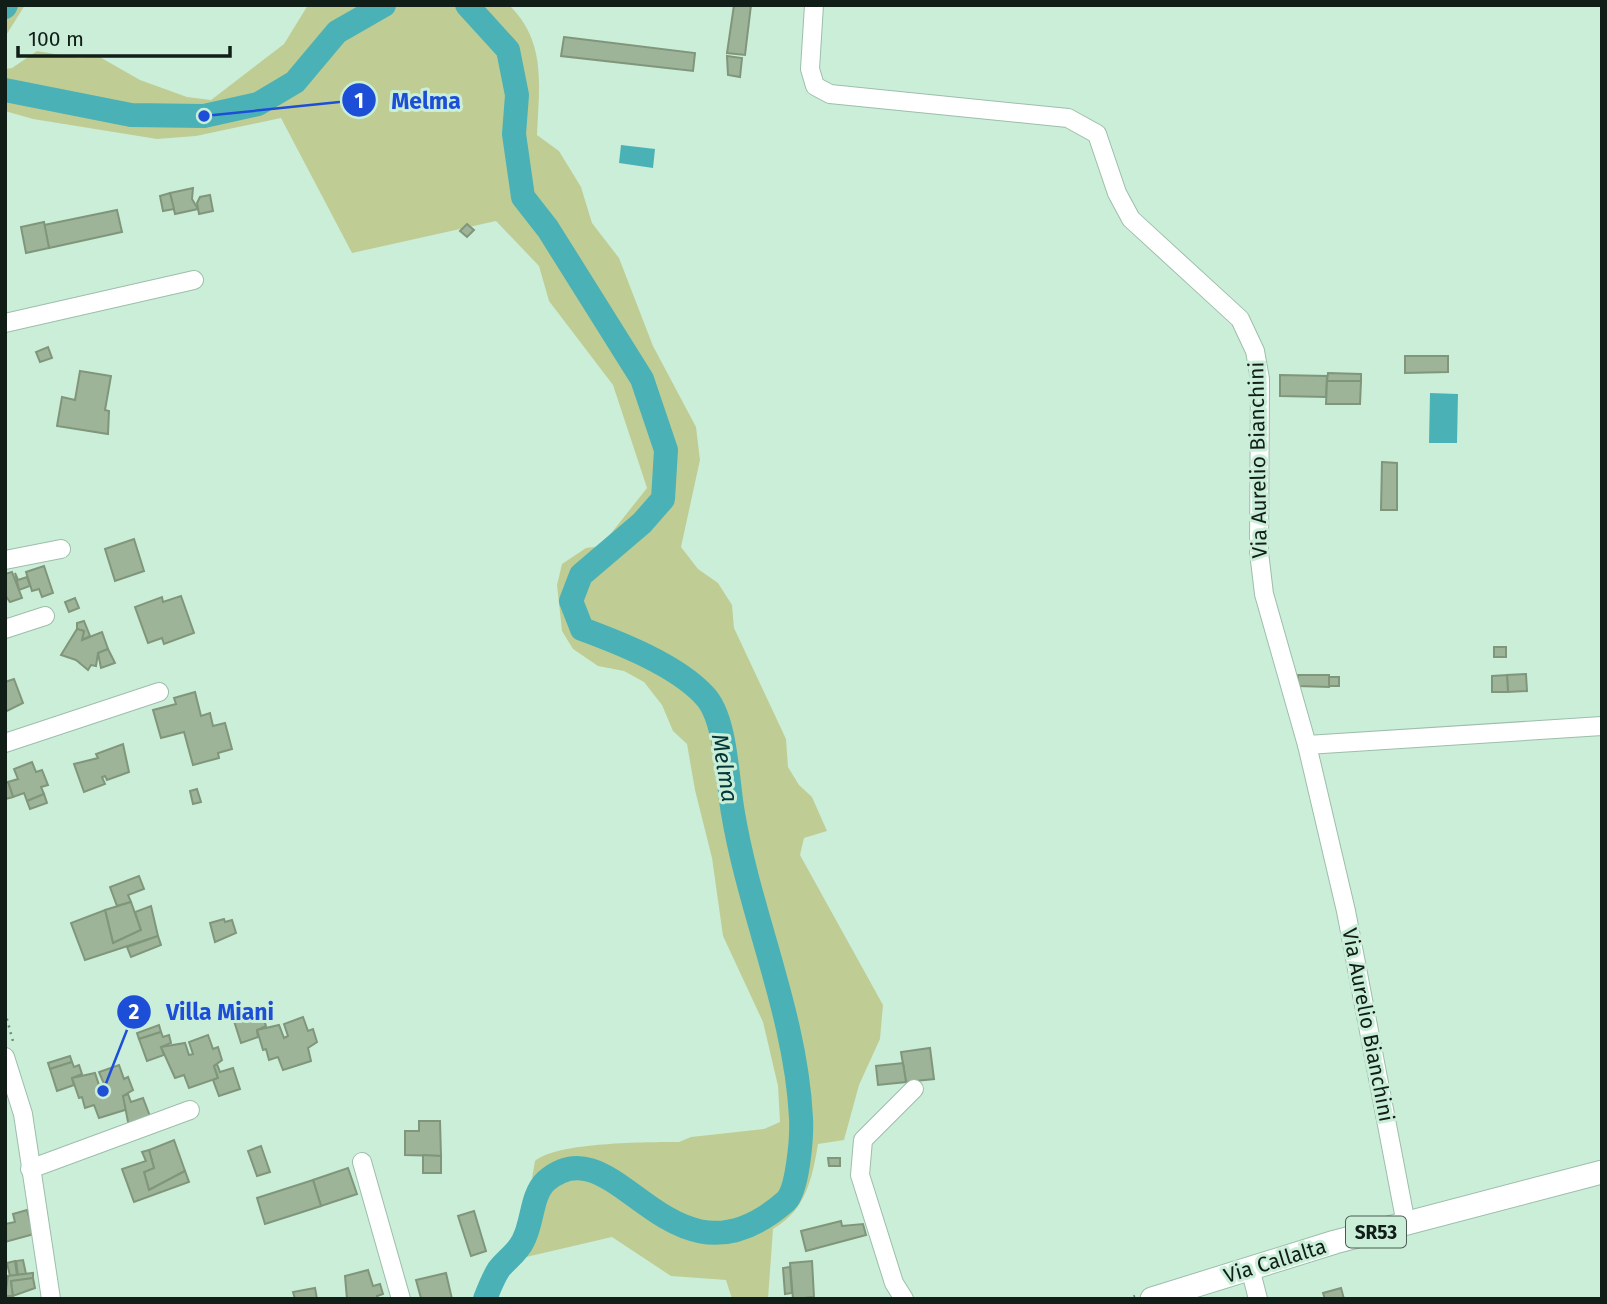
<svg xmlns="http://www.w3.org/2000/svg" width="1607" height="1304" font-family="'Fira Sans',sans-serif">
	<rect width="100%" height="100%" fill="#cbeed9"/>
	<g fill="#bfcd95">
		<path d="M5,5H25L5,37Z"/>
		<path d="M308,5H509C547,42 539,86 537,135L559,151L581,187L592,223L619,258L653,346L696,427L700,460L681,547L698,569L718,583L732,605L734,628L786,739L788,767L799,785L812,797L827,831L804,838L800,855L883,1005L880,1039L859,1085L844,1140L818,1144C812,1179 806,1210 773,1229L768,1299H732L726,1280L671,1276L612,1237L496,1264L523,1231L535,1161C556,1142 649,1142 679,1142L691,1137L764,1129L780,1122L778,1086L763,1022L723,936L712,858L695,790L687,744L673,731L662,705L644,682L624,671L598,666L573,649L562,631L557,585L562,564L586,548L601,546L647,488L613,385L549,301L539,266L496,221L352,253L281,118L196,136L157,139L33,119L5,111V69L12,68L37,51L79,58L98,56L140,80L187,97L211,100L284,44Z"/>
	</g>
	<g fill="#4ab2b6">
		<path d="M621,145L655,149L653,168L619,163Z"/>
		<path d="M1430,393L1458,394L1457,443H1429Z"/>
	</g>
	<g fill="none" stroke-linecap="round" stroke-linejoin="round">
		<g stroke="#4ab2b6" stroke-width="24">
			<path d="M467,5L508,50L517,95L514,134L523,197L548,229L642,379L666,450L663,499L642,523L581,575L571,601L582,629C620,643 676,665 704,695C727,718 727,782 733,813C750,915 796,1014 801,1118C802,1136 798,1189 786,1201C669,1304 617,1119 546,1181C531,1195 533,1223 523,1241C518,1252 506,1260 499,1269C493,1278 489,1289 485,1299"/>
			<path d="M5,7L6,5"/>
			<path d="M5,90L131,115L204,116L258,104L295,82L337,32L384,5"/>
		</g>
	</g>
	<g fill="#9db498" stroke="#80967b" stroke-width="2">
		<path d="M734,5H751L745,55L727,53Z"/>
		<path d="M564,37L695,53L693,71L561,56Z"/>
		<path d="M727,56L742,58L740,77L728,75Z"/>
		<path d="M193,188L192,199L198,209L175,214L170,193Z"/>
		<path d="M170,193L174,209L163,211L160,196Z"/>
		<path d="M210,195L213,211L199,214L197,203L200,197Z"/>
		<path d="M117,210L122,232L49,248L44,225Z"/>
		<path d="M44,222L49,248L26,253L21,227Z"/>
		<path d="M467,224L474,230L467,237L460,231Z"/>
		<path d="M48,347L52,358L40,362L36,352Z"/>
		<path d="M1405,356H1448V372L1405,373Z"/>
		<path d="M80,371L111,376L105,410L109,411L108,434L57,426L62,397L75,400Z"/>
		<path d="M1328,373L1361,374V381H1327Z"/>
		<path d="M1280,375L1327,376L1326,397L1280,396Z"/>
		<path d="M1327,381H1361L1360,404H1326Z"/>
		<path d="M1382,462L1397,463V510H1381Z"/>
		<path d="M134,539L144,571L115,581L105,549Z"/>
		<path d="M44,566L53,593L42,597L39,589L32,591L26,572Z"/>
		<path d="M12,572L22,598L10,602L5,595V574Z"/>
		<path d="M15,573L18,580L27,577L30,586L19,590Z"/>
		<path d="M181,596L194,633L164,644L162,638L148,643L135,607L162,597L163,602Z"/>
		<path d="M75,598L79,608L69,612L65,602Z"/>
		<path d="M84,621L90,636L82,640L84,631L77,629V623Z"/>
		<path d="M77,629L84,631L82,640L102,632L108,649L98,653L96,666L91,665L88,670L76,660L61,655Z"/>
		<rect x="1494" y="647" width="12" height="10"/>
		<path d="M108,649L115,663L101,668L98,653Z"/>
		<path d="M1526,674L1527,691L1508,692L1507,675Z"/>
		<path d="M1298,675H1329V687L1298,686Z"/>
		<path d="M1507,675L1508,692H1492V676Z"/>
		<rect x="1329" y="677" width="10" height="9"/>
		<path d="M14,679L23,703L5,712V682Z"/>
		<path d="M195,692L201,716L210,713L213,726L225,723L232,749L218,753L219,758L193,765L184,732L161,738L153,710L176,704L174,698Z"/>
		<path d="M123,744L129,772L107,780L105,776L102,777L105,784L84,792L74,764L98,758L96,754Z"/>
		<path d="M32,762L36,772L42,770L48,785L41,787L44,794L27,801L24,793L13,797L8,782L18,779L14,769Z"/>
		<path d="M8,782L13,797L6,799L5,783Z"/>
		<path d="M197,789L201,802L193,804L190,791Z"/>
		<path d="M44,794L47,803L30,809L27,801Z"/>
		<path d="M139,876L144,889L128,895L131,902L117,906L110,887Z"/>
		<path d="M131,902L141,930L113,943L105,910Z"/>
		<path d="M151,906L158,936L85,960L71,923L105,910L113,943L141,930L135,912Z"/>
		<path d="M224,919L225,922L232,920L236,933L215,942L210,923Z"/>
		<path d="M158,936L161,945L131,957L127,947Z"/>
		<path d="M254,1008L256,1014L234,1021L232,1015Z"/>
		<path d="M256,1014L258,1019L263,1017L266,1026L257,1030L258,1037L241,1043L234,1021Z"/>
		<path d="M303,1017L308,1031L313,1029L317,1042L308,1048L311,1061L283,1070L278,1057L269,1060L266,1049L263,1050L257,1030L279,1025L284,1038L288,1036L284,1024Z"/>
		<path d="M159,1025L161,1032L139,1039L137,1033Z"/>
		<path d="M161,1032L163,1037L169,1035L171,1043L161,1047L164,1055L147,1061L139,1039Z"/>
		<path d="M208,1035L213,1049L218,1047L222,1060L214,1066L218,1078L189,1088L184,1075L175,1078L161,1047L185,1043L189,1055L193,1054L189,1042Z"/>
		<path d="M930,1048L934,1079L906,1082L901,1052Z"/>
		<path d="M70,1056L72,1062L50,1069L48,1063Z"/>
		<path d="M72,1062L74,1067L79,1065L82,1074L72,1078L74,1085L57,1091L50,1069Z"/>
		<path d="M903,1063L906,1082L878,1085L876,1066Z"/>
		<path d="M217,1064L220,1072L233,1068L240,1089L219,1096L213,1080L218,1078L214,1066Z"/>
		<path d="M119,1065L124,1079L128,1077L133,1090L123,1096L128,1109L99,1118L94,1105L85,1108L82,1097L79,1098L72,1078L95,1073L99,1085L104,1084L99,1072Z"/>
		<path d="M128,1094L131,1102L143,1098L151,1119L129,1127L123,1096Z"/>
		<path d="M419,1121H440L441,1156L405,1155V1131H419Z"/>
		<path d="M174,1140L185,1171L149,1190L144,1172L154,1168L149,1150Z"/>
		<path d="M261,1146L270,1172L257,1176L248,1151Z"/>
		<path d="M149,1150L154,1168L144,1172L149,1190L185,1171L189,1182L134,1202L122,1169L146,1161L142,1152Z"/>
		<path d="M423,1155L441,1156V1173H423Z"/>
		<path d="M828,1158H840V1166H829Z"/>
		<path d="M348,1168L357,1194L321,1206L313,1180Z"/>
		<path d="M313,1180L321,1206L265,1224L257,1198Z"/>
		<path d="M27,1210L34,1234L5,1242V1224L15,1222L13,1214Z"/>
		<path d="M474,1211L486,1251L471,1256L458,1216Z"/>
		<path d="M841,1221L842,1226L863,1224L866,1235L806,1251L801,1231Z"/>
		<path d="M23,1260L26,1274L18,1275L16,1261Z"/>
		<path d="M15,1261L17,1275L10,1276L7,1263Z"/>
		<path d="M812,1261L814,1297L793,1299L790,1263Z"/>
		<path d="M790,1267L792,1293L785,1294L783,1268Z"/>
		<path d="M368,1270L373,1286L380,1284L383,1294L377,1296L378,1299H347L345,1276Z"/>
		<path d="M33,1273V1278L11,1281L13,1296H5L8,1276Z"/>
		<path d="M446,1273L452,1299L421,1298L416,1280Z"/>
		<path d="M33,1278L35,1288L13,1296L11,1281Z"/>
		<path d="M315,1288L317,1299H295L293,1292Z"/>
		<path d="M1341,1288L1344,1299H1325L1323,1293Z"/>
	</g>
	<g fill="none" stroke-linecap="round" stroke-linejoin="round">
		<defs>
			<g id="minor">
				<path d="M814,5L810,69L815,86L830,94L1068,118L1097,134L1117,193L1131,219L1240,319L1255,351L1260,379L1259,552L1264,594L1307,745L1346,911L1406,1224"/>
				<path d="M5,323L194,280"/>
				<path d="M5,560L61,549"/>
				<path d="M5,629L45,616"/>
				<path d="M5,743L159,692"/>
				<path d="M1307,745L1602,726"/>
				<path d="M5,1057L23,1114L51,1299"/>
				<path d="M362,1162L401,1299"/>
				<path d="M30,1169L190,1110"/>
				<path d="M1250,1268L1258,1299"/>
				<path d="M904,1299L894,1283L860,1175L863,1140L914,1089"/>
			</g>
			<path id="major" d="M1152,1299L1335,1242L1602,1172"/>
		</defs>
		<use href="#minor" stroke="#9cbeaa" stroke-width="20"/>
		<use href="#major" stroke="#9cbeaa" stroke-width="25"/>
		<g stroke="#718a7c" stroke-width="2.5" stroke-dasharray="2 5" stroke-linecap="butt">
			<path d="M5,1012L14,1045"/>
			<path d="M1127,1299L1135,1296"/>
		</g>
		<use href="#minor" stroke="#fff" stroke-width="18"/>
		<use href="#major" stroke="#fff" stroke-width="23"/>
	</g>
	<g text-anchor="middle" stroke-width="6" stroke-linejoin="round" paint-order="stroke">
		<rect fill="#cbeed9" stroke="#495c51" stroke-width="2" x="1346" y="1216.5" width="60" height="31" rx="5"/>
		<g font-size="19" font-weight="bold" fill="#111e17">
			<text x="1376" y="1239">SR53</text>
		</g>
		<g font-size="21" fill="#111e17" stroke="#cbeed9">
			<text transform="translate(1258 460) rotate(-91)" y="7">Via Aurelio Bianchini</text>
			<text transform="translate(1368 1025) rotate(79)" y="7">Via Aurelio Bianchini</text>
			<text transform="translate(1275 1261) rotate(-17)" y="7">Via Callalta</text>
		</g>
		<g font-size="23" font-style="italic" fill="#013537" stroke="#cbeed9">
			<text transform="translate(725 768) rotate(81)" y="8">Melma</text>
		</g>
	</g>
	<path fill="none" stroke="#1d4ed8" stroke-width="2.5" d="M204 116L359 100M103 1091L134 1012"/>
	<g fill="#1d4ed8" stroke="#cbeed9" stroke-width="2.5">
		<circle cx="204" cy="116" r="7"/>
		<circle cx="103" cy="1091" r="7"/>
		<circle cx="359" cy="100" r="18"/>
		<circle cx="134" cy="1012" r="18"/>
	</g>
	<g font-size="21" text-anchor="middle" font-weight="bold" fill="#fff">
		<text x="359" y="108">1</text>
		<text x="134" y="1019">2</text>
	</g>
	<g font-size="23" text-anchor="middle" font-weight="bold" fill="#1d4ed8" stroke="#cbeed9" stroke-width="6" stroke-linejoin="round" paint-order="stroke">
		<text x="426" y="109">Melma</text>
		<text x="220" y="1020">Villa Miani</text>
	</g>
	<rect width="1607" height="1304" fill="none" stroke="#111e17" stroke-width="14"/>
	<path d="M18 46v10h212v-10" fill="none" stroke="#111e17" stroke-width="3.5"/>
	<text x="28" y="46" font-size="21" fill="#111e17" stroke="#cbeed9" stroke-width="5" paint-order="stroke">100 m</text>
</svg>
